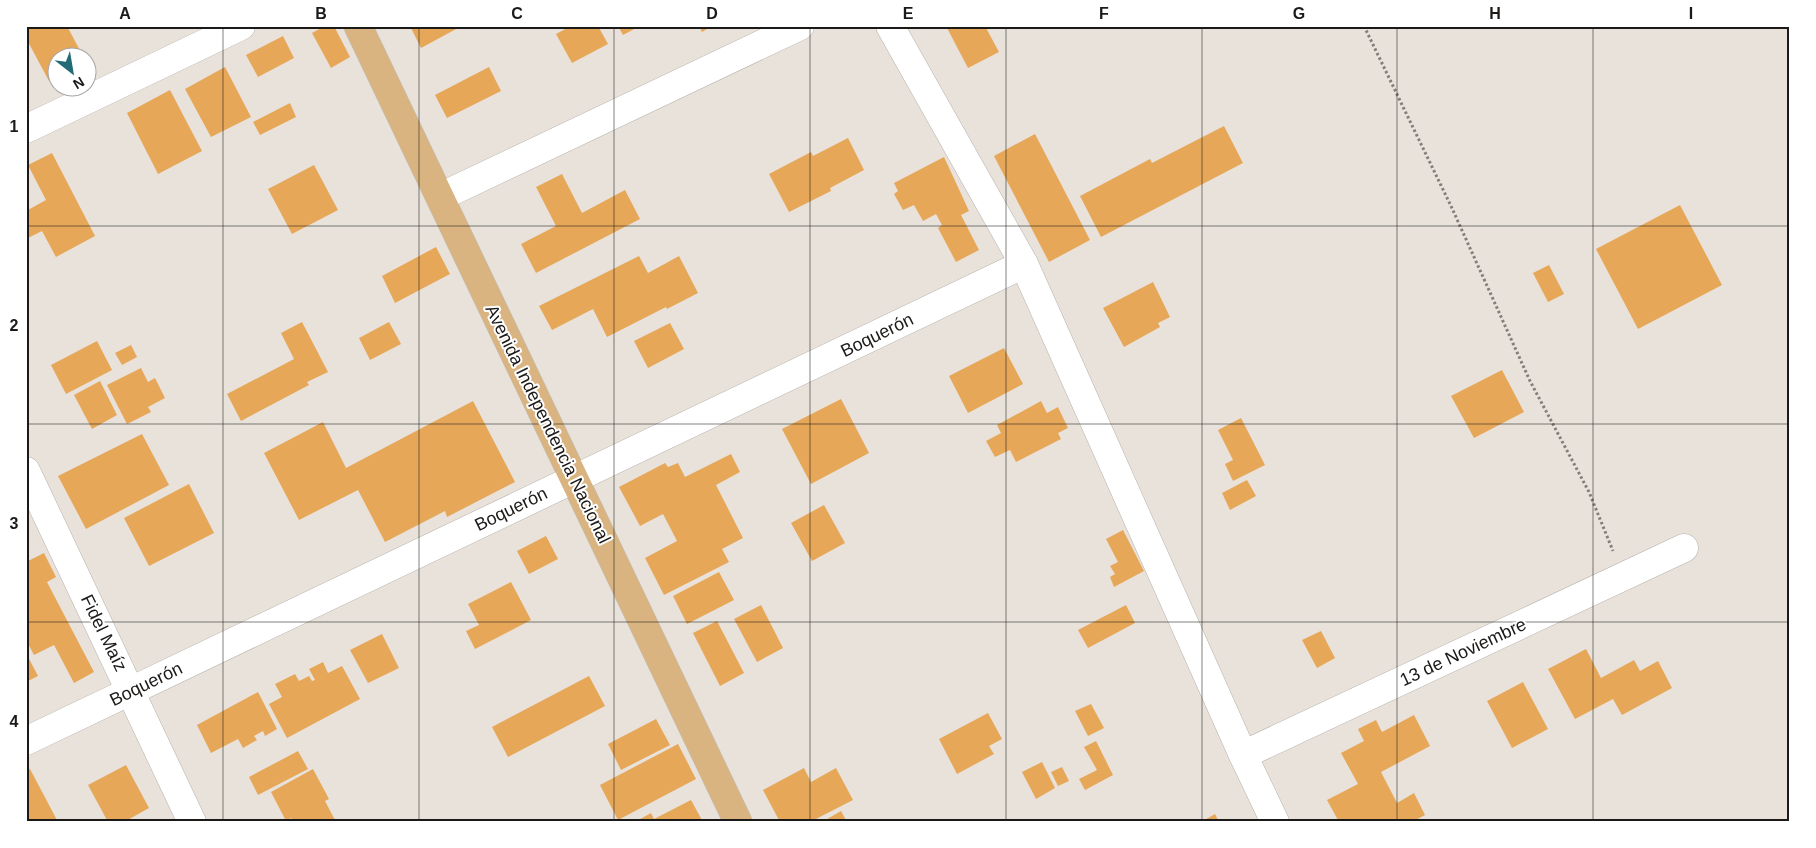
<svg xmlns="http://www.w3.org/2000/svg" width="1816" height="848" font-family="Arial,sans-serif">
	<rect width="100%" height="100%" fill="#e8e2db"/>
	<g fill="#e7a758">
		<path d="M26,26H67L84,58H58V77L49,81L26,38Z"/>
		<path d="M325,26H334L350,57L331,68L312,33Z"/>
		<path d="M410,26H457L458,28L421,48Z"/>
		<path d="M571,26H598L608,44L572,63L556,34Z"/>
		<path d="M618,26H640L623,35Z"/>
		<path d="M699,26H712L702,32Z"/>
		<path d="M946,26H985L999,52L968,68Z"/>
		<path d="M283,36L294,58L258,77L246,55Z"/>
		<path d="M225,67L251,117L211,137L185,89Z"/>
		<path d="M489,67L501,91L447,118L435,95Z"/>
		<path d="M170,90L202,151L158,174L127,113Z"/>
		<path d="M290,103L296,117L260,135L253,122Z"/>
		<path d="M1224,126L1243,163L1101,237L1080,196L1150,159L1152,163Z"/>
		<path d="M1035,134L1090,240L1049,262L994,156Z"/>
		<path d="M848,138L864,170L830,188L831,191L789,212L769,174L811,152L813,156Z"/>
		<path d="M52,153L95,236L56,257L42,231L26,239V211L46,200L28,165Z"/>
		<path d="M944,157L969,211L961,215L979,250L956,262L938,228L942,225L936,214L923,221L914,205L903,210L894,194L898,191L894,183Z"/>
		<path d="M314,165L338,210L292,234L268,189Z"/>
		<path d="M562,174L582,213L625,190L640,219L536,273L521,244L556,226L536,187Z"/>
		<path d="M1680,205L1722,285L1638,329L1596,249Z"/>
		<path d="M436,247L450,274L395,303L382,276Z"/>
		<path d="M639,256L648,273L679,256L698,293L667,309L666,307L607,337L593,309L552,330L539,306Z"/>
		<path d="M1549,265L1564,294L1548,302L1533,273Z"/>
		<path d="M1153,282L1170,317L1158,323L1160,327L1124,347L1103,308Z"/>
		<path d="M302,322L328,372L307,382L309,385L241,421L227,394L294,359L281,333Z"/>
		<path d="M389,322L401,344L370,360L359,338Z"/>
		<path d="M670,323L684,349L648,368L634,341Z"/>
		<path d="M97,341L112,370L66,394L51,365Z"/>
		<path d="M131,345L137,357L122,365L115,353Z"/>
		<path d="M1004,348L1023,384L968,413L949,376Z"/>
		<path d="M141,368L148,382L155,378L165,398L148,407L151,412L127,424L107,385Z"/>
		<path d="M1502,370L1524,412L1474,438L1451,396Z"/>
		<path d="M100,381L117,415L92,429L74,395Z"/>
		<path d="M841,399L869,453L811,484L782,429Z"/>
		<path d="M473,401L515,482L447,517L445,511L385,542L358,490L299,520L264,453L323,422L346,468Z"/>
		<path d="M1041,401L1047,413L1058,407L1068,428L1058,433L1061,439L1016,462L1010,450L995,457L986,441L1001,433L997,425Z"/>
		<path d="M1241,418L1265,465L1233,481L1225,464L1233,460L1218,430Z"/>
		<path d="M142,434L169,485L86,529L58,476Z"/>
		<path d="M731,454L740,472L716,485L743,538L722,549L729,562L664,595L645,558L677,541L663,514L640,526L619,487L665,463L668,467L678,463L685,477Z"/>
		<path d="M1247,480L1256,496L1230,510L1222,493Z"/>
		<path d="M189,484L214,533L149,566L124,518Z"/>
		<path d="M824,505L845,543L812,561L791,523Z"/>
		<path d="M1123,530L1144,571L1114,587L1110,577L1115,574L1110,566L1118,562L1106,539Z"/>
		<path d="M546,536L558,559L529,574L517,551Z"/>
		<path d="M44,553L56,577L47,582L94,672L74,683L54,645L34,655L26,640V562Z"/>
		<path d="M719,572L734,600L687,624L673,596Z"/>
		<path d="M511,582L531,620L475,649L466,631L479,625L468,604Z"/>
		<path d="M761,605L783,648L757,662L734,619Z"/>
		<path d="M1126,605L1135,623L1088,648L1078,630Z"/>
		<path d="M717,621L744,673L720,686L693,633Z"/>
		<path d="M1321,631L1335,658L1317,668L1302,640Z"/>
		<path d="M382,634L399,668L368,683L350,650Z"/>
		<path d="M1586,649L1601,678L1634,660L1640,671L1658,661L1672,688L1622,715L1613,699L1575,719L1548,669Z"/>
		<path d="M26,653L38,676L26,682Z"/>
		<path d="M323,662L328,673L342,666L360,699L287,738L269,704L282,697L275,684L295,674L299,681L309,676L312,681L315,680L309,669Z"/>
		<path d="M589,676L605,706L508,757L492,727Z"/>
		<path d="M1523,682L1548,729L1512,748L1487,701Z"/>
		<path d="M258,692L277,729L265,736L263,731L254,736L257,740L243,748L238,739L211,753L197,725Z"/>
		<path d="M1091,704L1104,728L1088,736L1075,711Z"/>
		<path d="M988,713L1002,739L989,746L994,754L957,774L939,739Z"/>
		<path d="M1414,715L1430,746L1381,772L1397,803L1414,793L1425,815L1412,822H1339L1327,800L1358,784L1341,753L1364,741L1358,729L1376,720L1382,732Z"/>
		<path d="M656,719L670,745L621,770L608,744Z"/>
		<path d="M1096,741L1113,775L1085,790L1079,779L1097,770L1084,747Z"/>
		<path d="M678,744L696,779L618,820L600,785Z"/>
		<path d="M298,751L308,769L258,795L249,777Z"/>
		<path d="M1042,762L1055,788L1036,799L1022,772Z"/>
		<path d="M126,765L149,808L124,822H108L88,785Z"/>
		<path d="M1062,767L1069,781L1058,786L1051,772Z"/>
		<path d="M804,768L811,782L836,768L853,800L810,822H780L763,790Z"/>
		<path d="M30,769L58,822H26V771Z"/>
		<path d="M313,769L329,799L325,801L336,822H293L291,818L286,821L271,792Z"/>
		<path d="M691,800L703,822H635L651,813L654,819Z"/>
		<path d="M841,811L847,822H822Z"/>
		<path d="M1215,814L1219,822H1201Z"/>
	</g>
	<g fill="none" stroke-linecap="round" stroke-linejoin="round">
		<defs>
			<g id="minor">
				<path d="M890,26L1024,264L1243,755L1275,822"/>
				<path d="M26,129L241,26"/>
				<path d="M440,197L800,26"/>
				<path d="M26,471L192,822"/>
				<path d="M26,741L1024,264"/>
				<path d="M1243,755L1684,548"/>
			</g>
			<path id="major" d="M358,26L738,822"/>
		</defs>
		<use href="#minor" stroke="#b8b2ac" stroke-width="29"/>
		<use href="#major" stroke="#bfbfbe" stroke-width="29"/>
		<path stroke="#827e7a" stroke-width="3" stroke-dasharray="2.5 2.5" stroke-linecap="butt" d="M1364,26L1451,206L1530,381L1589,492L1613,551"/>
		<use href="#minor" stroke="#fff" stroke-width="28"/>
		<use href="#major" stroke="#dab480" stroke-width="28"/>
	</g>
	<path fill="none" stroke="#1c1a18" stroke-width="1" stroke-opacity="0.55" d="M223,26V822M419,26V822M614,26V822M810,26V822M1006,26V822M1202,26V822M1397,26V822M1593,26V822M26,226H1790M26,424H1790M26,622H1790"/>
	<g text-anchor="middle" stroke-width="4" stroke-linejoin="round" paint-order="stroke">
		<g font-size="18" fill="#1c1a18" stroke="#fff">
			<text transform="translate(877 335) rotate(-26)" y="6">Boquerón</text>
			<text transform="translate(548 424) rotate(64)" y="6">Avenida Independencia Nacional</text>
			<text transform="translate(511 509) rotate(-26)" y="6">Boquerón</text>
			<text transform="translate(104 633) rotate(64)" y="6">Fidel Maíz</text>
			<text transform="translate(1463 652) rotate(-25)" y="6">13 de Noviembre</text>
			<text transform="translate(146 684) rotate(-26)" y="6">Boquerón</text>
		</g>
	</g>
	<rect width="1816" height="848" fill="none" stroke="#ffffff" stroke-width="55"/>
	<g transform="translate(72 72) rotate(149)"><circle r="24" fill="#ffffff" stroke="#a4a3a3"/>
	<path d="M0-4L9 19L0 12L-9 19Z" fill="#216a76"/>
	<text y="-8" font-size="14" font-weight="bold" text-anchor="middle" fill="#1c1a18">N</text>
	</g>
	<rect x="28" y="28" width="1760" height="792" fill="none" stroke="#1c1a18" stroke-width="2"/>
	<g font-size="16" text-anchor="middle" font-weight="bold" fill="#1c1a18">
		<text x="125" y="19">A</text>
		<text x="321" y="19">B</text>
		<text x="517" y="19">C</text>
		<text x="712" y="19">D</text>
		<text x="908" y="19">E</text>
		<text x="1104" y="19">F</text>
		<text x="1299" y="19">G</text>
		<text x="1495" y="19">H</text>
		<text x="1691" y="19">I</text>
		<text x="14" y="132">1</text>
		<text x="14" y="331">2</text>
		<text x="14" y="529">3</text>
		<text x="14" y="727">4</text>
	</g>
</svg>
